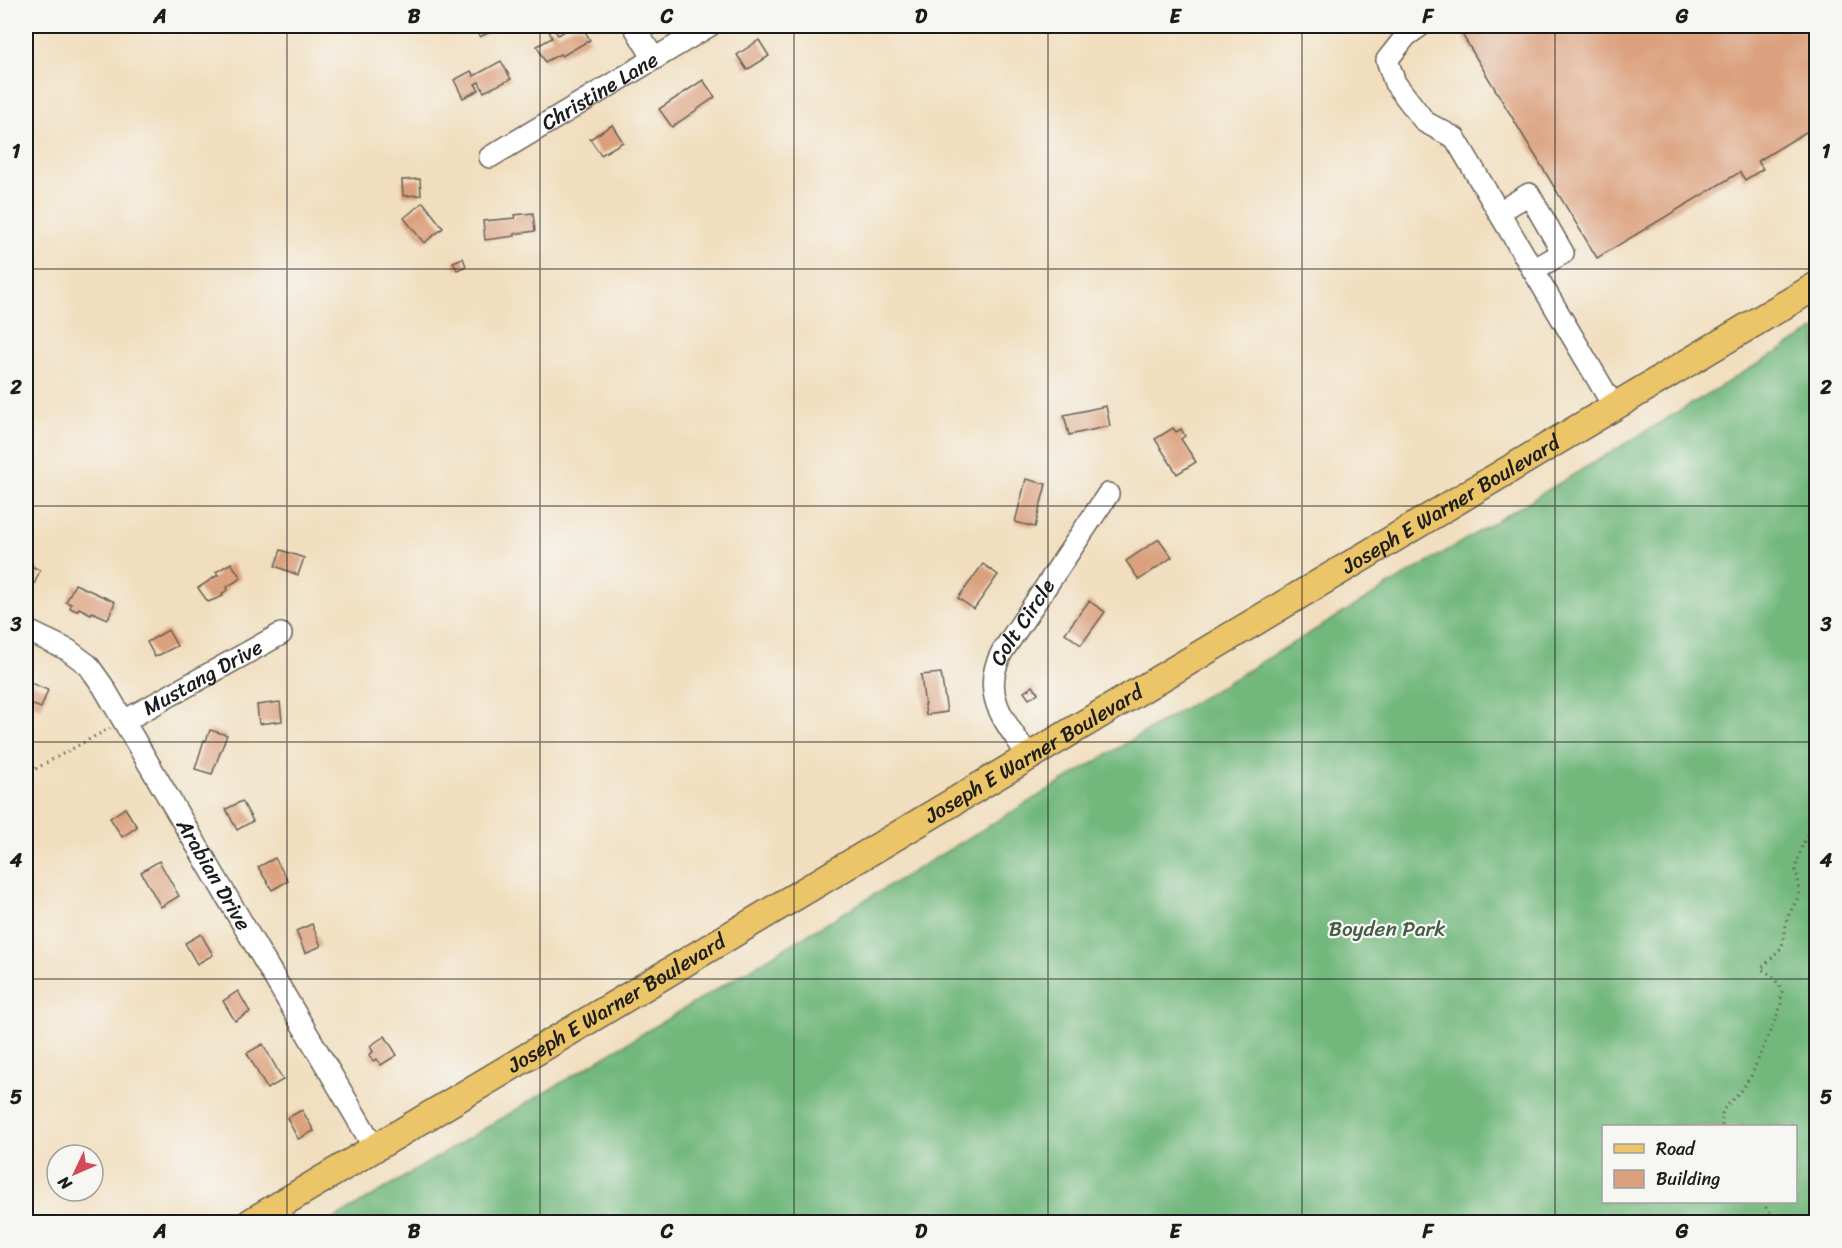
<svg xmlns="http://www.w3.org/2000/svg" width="1842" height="1248" font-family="Sriracha,sans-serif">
	<rect width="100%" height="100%" fill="#f6f6f2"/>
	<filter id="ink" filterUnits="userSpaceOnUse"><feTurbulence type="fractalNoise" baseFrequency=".0167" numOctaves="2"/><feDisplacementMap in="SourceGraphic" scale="12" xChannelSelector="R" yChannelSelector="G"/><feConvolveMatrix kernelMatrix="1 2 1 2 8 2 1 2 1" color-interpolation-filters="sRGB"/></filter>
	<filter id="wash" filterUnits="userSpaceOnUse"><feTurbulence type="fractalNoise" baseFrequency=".008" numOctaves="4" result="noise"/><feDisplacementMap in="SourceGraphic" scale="24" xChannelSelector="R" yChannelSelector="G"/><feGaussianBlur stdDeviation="1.35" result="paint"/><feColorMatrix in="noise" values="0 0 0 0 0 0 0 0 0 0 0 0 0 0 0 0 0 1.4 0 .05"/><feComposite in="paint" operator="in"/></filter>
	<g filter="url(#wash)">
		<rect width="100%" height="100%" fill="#f1debe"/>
		<path fill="#72b87d" stroke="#476a4c" stroke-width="1.5" fill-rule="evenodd" d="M1816,329V1222H329ZM1604,1126H1796V1202H1604Z"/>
		<g id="blocks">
			<g fill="#dba07d">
				<path d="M478,26H483L488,33L480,37L474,28Z"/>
				<path d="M574,26H582L590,40L562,56L560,54L545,62L537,46L552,38L549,31L554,29L558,35Z"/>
				<path d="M1457,26H1816V126L1758,161L1763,169L1745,180L1740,172L1597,258Z"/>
				<path d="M759,40L769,56L747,70L737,55Z"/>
				<path d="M501,61L511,79L484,92L479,82L475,84L479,90L463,98L454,80L471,71L474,76Z"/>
				<path d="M703,80L715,97L672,127L659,109Z"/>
				<path d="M612,125L623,142L601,155L590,139Z"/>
				<path d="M420,179L421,195L403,196L402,180Z"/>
				<path d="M423,202L443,228L424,243L404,218Z"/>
				<path d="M533,213L535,231L514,234L515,236L485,240L483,221L515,218L514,215Z"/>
				<path d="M463,258L466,266L457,270L453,262Z"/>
				<path d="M1106,406L1110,426L1069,435L1064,415Z"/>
				<path d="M1173,428L1176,432L1181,429L1185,436L1181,439L1196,462L1177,474L1155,439Z"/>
				<path d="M1026,479L1046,484L1035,527L1015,522Z"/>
				<path d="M1159,539L1172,557L1139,580L1126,561Z"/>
				<path d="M281,550L304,558L298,575L275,566Z"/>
				<path d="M231,563L241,578L227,587L228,589L222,594L223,596L208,602L198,588L218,575L216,572Z"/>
				<path d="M26,564L40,570L33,587L26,584Z"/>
				<path d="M983,564L998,575L974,609L958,598Z"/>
				<path d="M75,584L115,602L108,619L92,612L91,614L79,608L77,611L70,608L71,604L66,602Z"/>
				<path d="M1089,601L1105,612L1081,645L1065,633Z"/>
				<path d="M168,630L177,646L155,657L147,642Z"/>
				<path d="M941,673L947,712L926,715L921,675Z"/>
				<path d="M26,681L48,690L41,708L26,702Z"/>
				<path d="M1033,686L1038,693L1029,699L1024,692Z"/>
				<path d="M280,702L282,721L259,724L257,705Z"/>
				<path d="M210,730L227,735L212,774L195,769L204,740L206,741Z"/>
				<path d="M242,801L253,821L237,830L226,809Z"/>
				<path d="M125,808L137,827L122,837L110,818Z"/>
				<path d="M275,858L288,881L272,890L258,867Z"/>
				<path d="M159,861L179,896L161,907L141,872Z"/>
				<path d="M312,924L321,946L305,953L296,931Z"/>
				<path d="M201,934L213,955L197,964L185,943Z"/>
				<path d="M238,991L250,1012L235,1021L223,1001Z"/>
				<path d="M385,1036L397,1055L381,1065L377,1059L373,1061L369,1055L373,1052L370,1046Z"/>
				<path d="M263,1044L283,1080L267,1089L247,1053Z"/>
				<path d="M302,1110L314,1131L298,1139L287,1118Z"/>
			</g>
		</g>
	</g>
	<g filter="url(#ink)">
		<use href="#blocks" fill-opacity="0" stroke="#676055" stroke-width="1.5"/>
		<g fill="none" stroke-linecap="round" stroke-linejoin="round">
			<defs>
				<g id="minor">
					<path d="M634,26L654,59"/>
					<path d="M1420,26L1406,36L1387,60L1395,83L1425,122L1455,138L1614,407"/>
					<path id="s1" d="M490,157L709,26"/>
					<path d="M1499,212L1529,194L1563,253L1533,270"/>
					<path id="s2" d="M26,630L68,650L88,665L103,686L375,1149"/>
					<path id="s3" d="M124,721L281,634"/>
					<path id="s4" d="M1029,757C1006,722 979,695 1002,652L1108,494"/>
				</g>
				<g id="major">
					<path id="s5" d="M251,1222L1816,286"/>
				</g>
			</defs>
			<use href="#minor" stroke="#676055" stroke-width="24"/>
			<use href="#major" stroke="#676055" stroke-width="30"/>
			<g stroke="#676055" stroke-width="3" stroke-dasharray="1.5 4.5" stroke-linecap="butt">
				<path d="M26,776L37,768L110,728"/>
				<path d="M1722,1126V1111L1742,1089L1751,1076L1781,1006L1782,990L1773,976L1761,969L1782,947L1787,918L1799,896L1798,877L1795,872L1801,849L1814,818L1816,801"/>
				<path d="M1762,1202L1777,1222"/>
			</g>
			<use href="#minor" stroke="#fff" stroke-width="21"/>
			<use href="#major" stroke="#ecc569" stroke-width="27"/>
		</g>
	</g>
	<path fill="none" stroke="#1c1c1c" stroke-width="1.5" stroke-opacity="0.55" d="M287,26V1222M540,26V1222M794,26V1222M1048,26V1222M1302,26V1222M1555,26V1222M26,269H1816M26,506H1816M26,742H1816M26,979H1816"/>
	<g text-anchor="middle" stroke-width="4.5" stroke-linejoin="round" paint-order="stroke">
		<g font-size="21" fill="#1c1c1c" stroke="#f6f6f2">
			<text dy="7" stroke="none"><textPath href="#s1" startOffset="128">Christine Lane</textPath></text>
			<text dy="7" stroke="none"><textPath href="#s5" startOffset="1398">Joseph E Warner Boulevard</textPath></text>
			<text dy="7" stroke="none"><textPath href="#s4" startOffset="152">Colt Circle</textPath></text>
			<text dy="7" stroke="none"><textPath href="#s3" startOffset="90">Mustang Drive</textPath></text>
			<text dy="7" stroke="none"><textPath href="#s5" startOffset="912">Joseph E Warner Boulevard</textPath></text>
			<text dy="7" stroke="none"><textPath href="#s2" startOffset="316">Arabian Drive</textPath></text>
			<text dy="7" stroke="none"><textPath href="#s5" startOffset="426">Joseph E Warner Boulevard</textPath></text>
		</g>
		<g font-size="21" fill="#445d46" stroke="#f6f6f2">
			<text x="1387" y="936">Boyden Park</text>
		</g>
	</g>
	<rect width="1842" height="1248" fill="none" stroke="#f6f6f2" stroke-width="66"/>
	<rect x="1602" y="1125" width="195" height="78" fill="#f6f6f2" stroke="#9f9f9c" stroke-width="1.5"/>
	<rect x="1614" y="1144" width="30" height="9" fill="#ecc569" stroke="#9f9f9c" stroke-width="1.5"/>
	<text x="1656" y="1155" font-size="18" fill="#1c1c1c">Road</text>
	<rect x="1614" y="1170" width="30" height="18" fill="#dba07d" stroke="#9f9f9c" stroke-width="1.5"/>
	<text x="1656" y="1185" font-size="18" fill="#1c1c1c">Building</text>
	<g transform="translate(75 1173) rotate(226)"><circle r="28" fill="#f6f6f2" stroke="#9f9f9c" stroke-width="1.5"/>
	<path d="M0-4.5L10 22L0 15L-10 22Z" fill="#d1495b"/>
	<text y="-9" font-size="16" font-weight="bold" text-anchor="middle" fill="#1c1c1c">N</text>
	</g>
	<rect x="33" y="33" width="1776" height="1182" fill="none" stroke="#1c1c1c" stroke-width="2"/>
	<g font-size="20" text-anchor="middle" font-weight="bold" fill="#1c1c1c">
		<text x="160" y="23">A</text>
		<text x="414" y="23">B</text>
		<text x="667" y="23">C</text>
		<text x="921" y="23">D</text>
		<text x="1175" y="23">E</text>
		<text x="1428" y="23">F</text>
		<text x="1682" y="23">G</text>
		<text x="16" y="158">1</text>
		<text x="1826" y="158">1</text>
		<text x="16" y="394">2</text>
		<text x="1826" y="394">2</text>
		<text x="16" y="631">3</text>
		<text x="1826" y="631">3</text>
		<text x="16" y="867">4</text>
		<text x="1826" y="867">4</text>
		<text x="16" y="1104">5</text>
		<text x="1826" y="1104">5</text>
		<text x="160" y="1238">A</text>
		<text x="414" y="1238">B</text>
		<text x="667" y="1238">C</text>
		<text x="921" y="1238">D</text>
		<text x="1175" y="1238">E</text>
		<text x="1428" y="1238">F</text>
		<text x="1682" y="1238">G</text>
	</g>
</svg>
